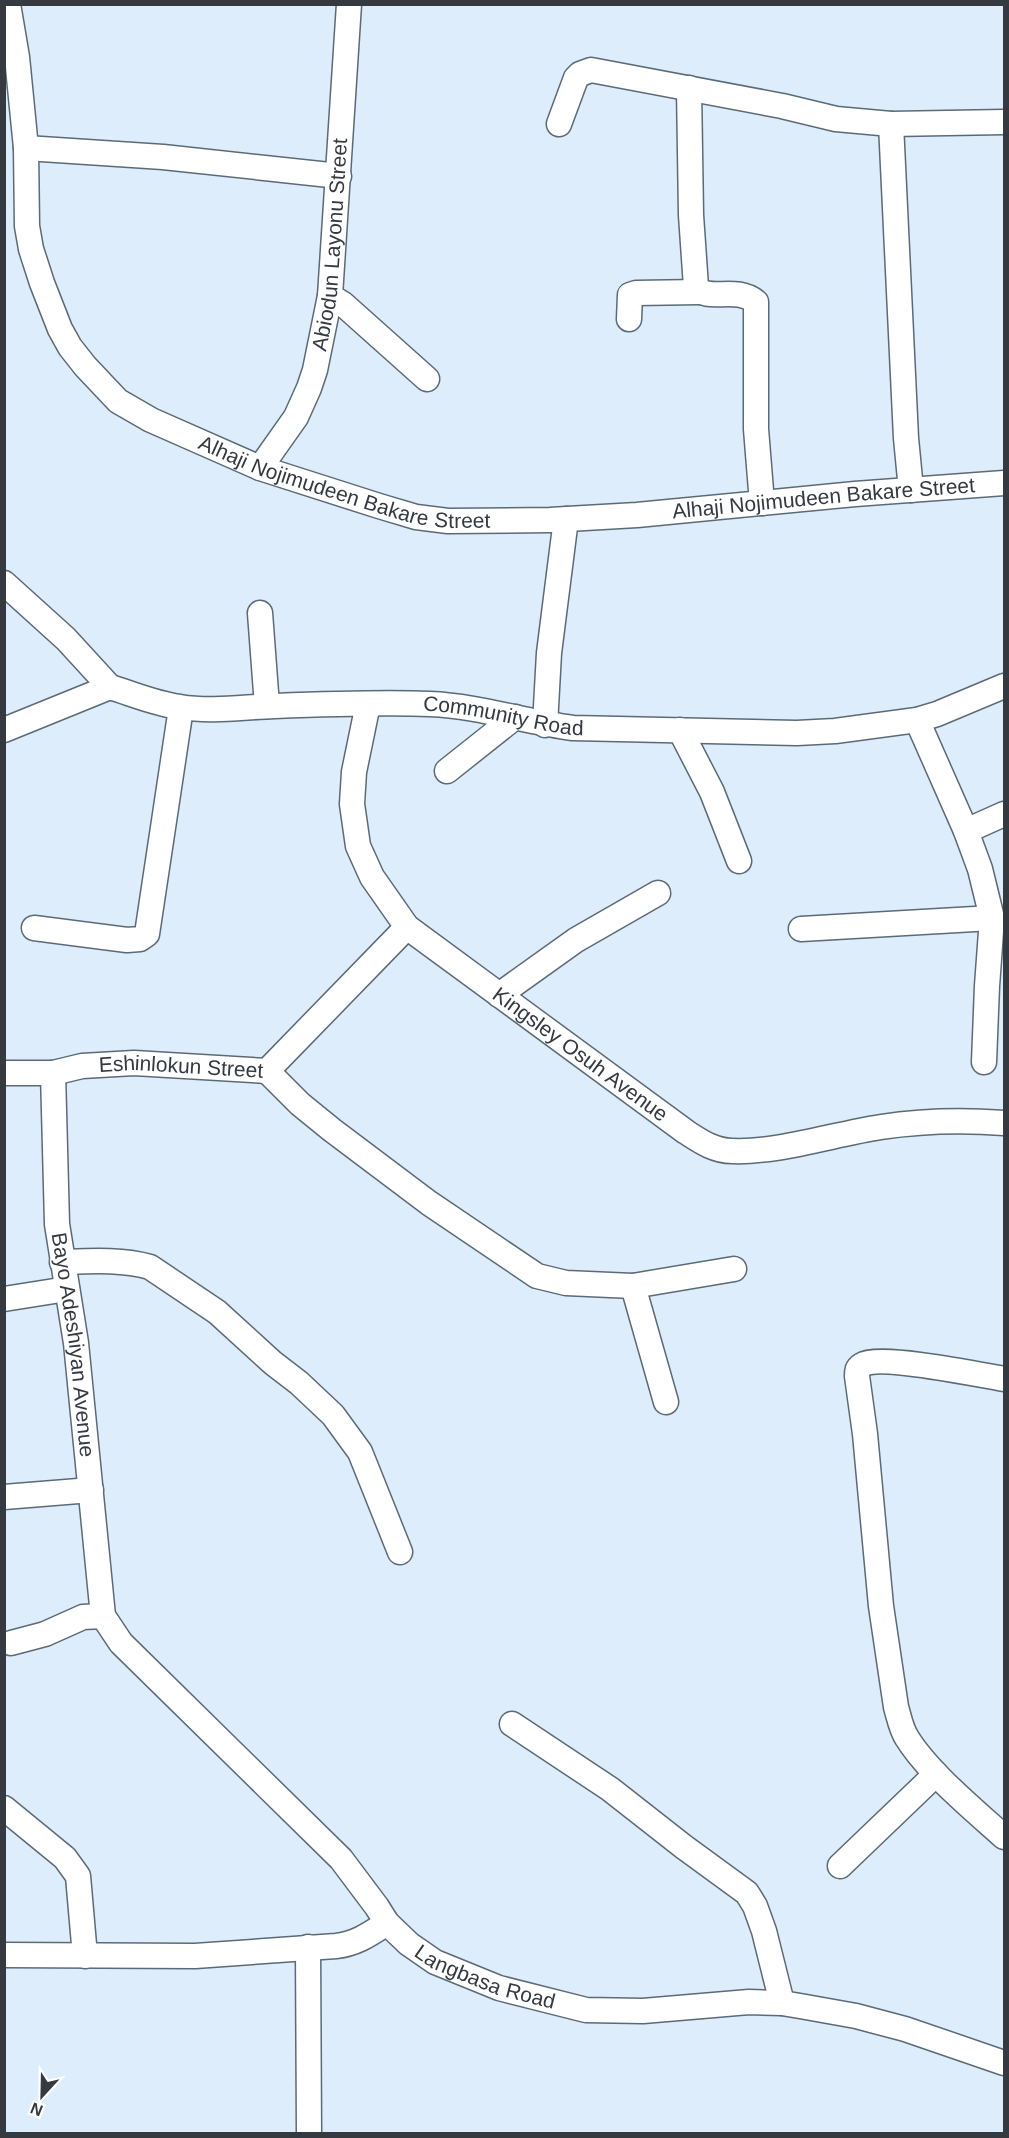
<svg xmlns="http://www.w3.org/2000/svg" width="1009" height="2138" font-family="Arial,sans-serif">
	<rect width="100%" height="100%" fill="#ddedfb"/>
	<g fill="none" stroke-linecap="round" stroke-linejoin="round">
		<defs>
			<g id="minor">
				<path id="s1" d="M8,4L17,57L26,148L27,226L31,249L42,283L60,329L70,347L85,366L118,401L151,420L260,468L379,506L416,517L448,521L550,520L637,515L855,494L1004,483"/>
				<path d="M689,88L691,215L696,287C707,303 736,285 756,302V429L762,503"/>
				<path d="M559,124L576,78L580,74L591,70L782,106L836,119L891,124L1004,122"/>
				<path d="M891,124L906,438L911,490"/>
				<path d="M26,148L163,157L339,176"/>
				<path d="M330,296L343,304L427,379"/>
				<path d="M629,319L630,295L636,293L699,292"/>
				<path id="s2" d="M260,468L296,417L309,388L315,370L330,296L349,4"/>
				<path d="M4,583L66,639L110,687"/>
				<path d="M260,613L267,706"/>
				<path id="s3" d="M368,704L354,772L352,804L358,846L372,877L407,927L686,1132C700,1141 714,1151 732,1151C777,1153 835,1134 881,1127C921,1121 964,1120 1004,1123"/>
				<path d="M917,720L966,831L980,869L992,918L987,986L984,1062"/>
				<path d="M545,725L549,653L566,519"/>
				<path id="s4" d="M4,730L110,687C133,694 156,704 180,707C212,712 243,707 275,706C326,704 379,702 430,704C479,706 525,722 573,728L797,733L835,731L917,720L937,714L1004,686"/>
				<path d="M680,730L712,792L739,861"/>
				<path d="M447,771L515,717"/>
				<path d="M966,831L1004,814"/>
				<path d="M34,928L127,940L140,939L147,934L181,708"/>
				<path d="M801,929L992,918"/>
				<path d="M499,995L576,940L658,893"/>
				<path d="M267,1071L300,1104L332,1130L429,1203L537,1276L566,1283L633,1286L734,1269"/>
				<path id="s5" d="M4,1073H53L82,1066L134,1063L267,1071L407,927"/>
				<path id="s6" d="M53,1073L57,1224L76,1343L103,1616L121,1643L341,1859L377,1907L387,1923L409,1944L435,1962L499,1988L586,2010L643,2011L749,2002L782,2003L800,2006L856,2016L905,2029L1004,2063"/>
				<path d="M62,1262C90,1261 123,1259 150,1267L217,1312L273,1363L299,1383L333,1415L360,1452L400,1552"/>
				<path d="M633,1286L666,1402"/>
				<path d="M4,1299L67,1289"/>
				<path d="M1004,1379C981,1375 879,1354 862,1365C857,1368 857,1371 857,1376L865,1434L881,1606L896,1707C899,1717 901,1729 907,1738C928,1772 974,1810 1004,1837"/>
				<path d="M4,1497L91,1490"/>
				<path d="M11,1643L45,1634L83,1617L103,1616"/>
				<path d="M512,1724L610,1789L684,1847L747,1893L755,1906L764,1931L782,2003"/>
				<path d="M4,1808L65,1858L78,1876L85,1956"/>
				<path d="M840,1866L936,1774"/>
				<path d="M308,1947L309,2134"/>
				<path d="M4,1955L195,1956L336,1946C356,1944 370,1934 387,1923"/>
			</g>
		</defs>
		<use href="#minor" stroke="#5c6a76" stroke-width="27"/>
		<use href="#minor" stroke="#fff" stroke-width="24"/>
	</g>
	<g text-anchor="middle" stroke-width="5" stroke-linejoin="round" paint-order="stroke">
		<g font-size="21" fill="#343a40" stroke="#fff">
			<text dy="7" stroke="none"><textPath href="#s2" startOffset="240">Abiodun Layonu Street</textPath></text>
			<text dy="7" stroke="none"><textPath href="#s1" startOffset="668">Alhaji Nojimudeen Bakare Street</textPath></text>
			<text dy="7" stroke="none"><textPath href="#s1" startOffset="1154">Alhaji Nojimudeen Bakare Street</textPath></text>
			<text dy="7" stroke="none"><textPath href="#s4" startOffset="512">Community Road</textPath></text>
			<text dy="7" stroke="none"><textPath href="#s3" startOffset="454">Kingsley Osuh Avenue</textPath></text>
			<text dy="7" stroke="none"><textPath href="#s5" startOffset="178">Eshinlokun Street</textPath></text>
			<text dy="7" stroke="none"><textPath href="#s6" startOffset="273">Bayo Adeshiyan Avenue</textPath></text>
			<text dy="7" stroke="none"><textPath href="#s6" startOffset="1080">Langbasa Road</textPath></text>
		</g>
	</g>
	<rect width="1009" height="2138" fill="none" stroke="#343a40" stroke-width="12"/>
	<g transform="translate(42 2096) rotate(202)" stroke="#ffffff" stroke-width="4.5" paint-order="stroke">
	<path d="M0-4.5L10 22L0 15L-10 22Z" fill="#343a40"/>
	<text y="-9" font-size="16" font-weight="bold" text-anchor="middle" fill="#343a40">N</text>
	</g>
</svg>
